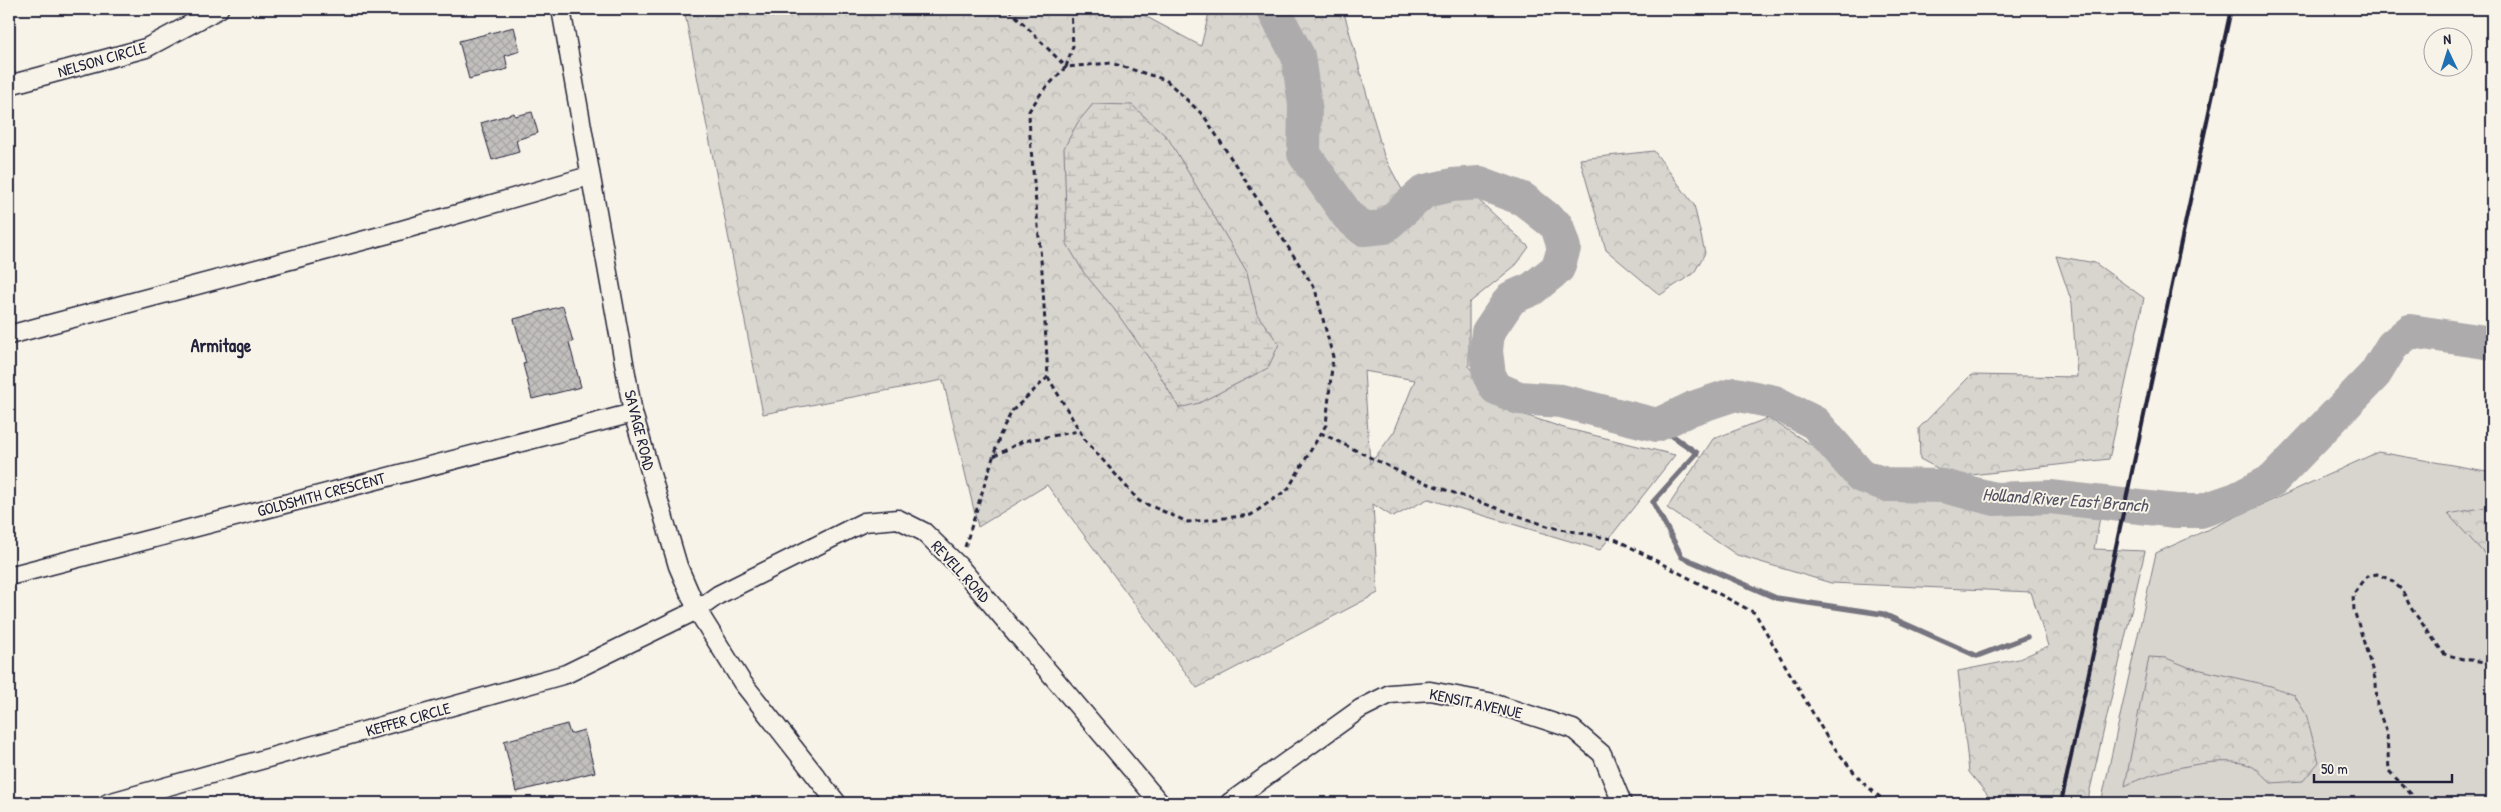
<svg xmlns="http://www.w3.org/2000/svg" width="2501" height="812" font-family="'Patrick Hand',sans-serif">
	<defs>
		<pattern id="forest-crowns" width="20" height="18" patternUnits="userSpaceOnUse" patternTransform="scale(1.25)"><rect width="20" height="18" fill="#d8d5cf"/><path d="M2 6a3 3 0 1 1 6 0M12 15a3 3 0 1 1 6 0" fill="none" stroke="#b9b7b3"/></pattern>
		<pattern id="wetland-marsh" width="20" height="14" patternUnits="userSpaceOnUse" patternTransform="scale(1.25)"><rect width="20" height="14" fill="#d8d5cf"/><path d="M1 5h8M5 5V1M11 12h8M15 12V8" fill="none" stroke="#b9b7b3"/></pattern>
		<pattern id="building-cross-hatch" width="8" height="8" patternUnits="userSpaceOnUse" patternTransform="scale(1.25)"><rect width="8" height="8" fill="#c2bfbd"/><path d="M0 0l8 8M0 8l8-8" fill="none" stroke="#a6a4a3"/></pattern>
	</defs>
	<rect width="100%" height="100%" fill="#f7f3e8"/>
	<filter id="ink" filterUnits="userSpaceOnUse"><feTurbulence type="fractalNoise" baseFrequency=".02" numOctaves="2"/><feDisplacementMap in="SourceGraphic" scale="10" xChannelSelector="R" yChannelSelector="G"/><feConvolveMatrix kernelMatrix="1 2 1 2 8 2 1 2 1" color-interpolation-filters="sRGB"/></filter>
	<g filter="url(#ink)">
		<path fill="#d8d5cf" stroke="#7d7c85" d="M2378,452L2492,472V803H2101L2156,553Z"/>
		<g fill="url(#forest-crowns)" stroke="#7d7c85" fill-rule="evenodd">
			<path d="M684,9H1132L1201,46L1210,9H1343L1384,156L1413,210L1470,192L1529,247L1516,265L1469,303V367L1504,408L1564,428L1675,455L1600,550L1428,499L1393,517L1373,504L1378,593L1197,688L1047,485L978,527L943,380L763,414ZM1364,371L1415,380L1394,432L1370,464Z"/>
			<path d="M1654,151L1694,205L1705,253L1694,273L1660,295L1606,250L1580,159Z"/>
			<path d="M2056,256L2095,263L2144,298L2109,459L1954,477L1920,459L1919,428L1971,375L2077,377L2072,303Z"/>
			<path d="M1768,418C1803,439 1836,462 1873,479C1881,483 1889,488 1898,489C1965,502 2035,492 2100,517L2094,549L2145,551L2087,803H1994L1969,772L1958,671L2019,659L2048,646L2031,592L1831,583L1737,555L1667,508L1713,439Z"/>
			<path d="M2492,506V562L2448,514Z"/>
			<path d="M2149,657L2166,658L2188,667L2271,686L2294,695L2306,714L2319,762L2303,781L2271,783C2265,778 2260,771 2253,767C2228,752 2150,772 2125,786Z"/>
		</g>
		<path fill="url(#wetland-marsh)" stroke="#7d7c85" d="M1093,104L1132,105L1168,138L1247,272L1257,314L1279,344L1268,368L1199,403L1179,408L1153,364L1114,309L1084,273L1067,244L1064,148L1078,122Z"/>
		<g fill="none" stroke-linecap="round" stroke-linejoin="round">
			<path stroke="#76747f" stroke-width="5.5" d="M1657,425L1697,453L1653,502L1682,557L1776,598L1883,614L1977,656L2027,637"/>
			<path stroke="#aeabad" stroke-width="34" d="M1273,9L1298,56L1305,105L1304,154L1348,216L1363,229L1384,227L1425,191L1452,185L1480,183L1523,199L1557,226L1564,248L1558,268L1532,289L1511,298L1488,332L1486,351L1489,375L1496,388L1519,398L1561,401L1657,425L1693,408L1735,394L1774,402L1815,423L1861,476L1888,485L1943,486L1995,499L2050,497L2176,511H2201L2236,499L2273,480L2375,374L2392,346L2410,331L2492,343"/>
		</g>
		<g fill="url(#building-cross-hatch)" stroke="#22223b">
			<path d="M514,27L520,51L505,56L508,69L469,79L459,41Z"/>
			<path d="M532,112L538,133L516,140L519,152L492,160L481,123L514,113L515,116Z"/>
			<path d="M563,306L573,342L569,343L581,387L532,399L523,364L526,363L514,319Z"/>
			<path d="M567,724L570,734L584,730L595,772L516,792L504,741Z"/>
		</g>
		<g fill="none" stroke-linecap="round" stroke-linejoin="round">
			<defs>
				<g id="minor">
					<path d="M561,9L633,413L678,566L697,610L742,682L837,803"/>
					<path d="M9,85L146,48L219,9"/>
					<path d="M9,335L388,234L589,176"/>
					<path d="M9,576L633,413"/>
					<path d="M108,803L566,674L697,610L718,595L864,522L898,519L924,532L959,566L1160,803"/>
					<path d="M1229,803L1360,709L1390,694L1430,691L1489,702L1573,729L1602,754L1622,803"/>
				</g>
			</defs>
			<use href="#minor" stroke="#22223b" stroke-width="21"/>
			<g stroke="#22223b" stroke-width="3" stroke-dasharray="5 4" stroke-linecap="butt">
				<path d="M1009,9L1066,67L1042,92L1029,111L1030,137L1042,271L1048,377L1085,440L1139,501L1188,522L1251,515L1288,489L1321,433"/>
				<path d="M1071,9L1073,46L1066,67L1111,63L1166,80L1204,116L1315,289L1333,357L1326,425L1321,433L1412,478L1550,527L1617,540L1755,613L1829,741L1861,781L1887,803"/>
				<path d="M994,456L1023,441L1079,431"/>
				<path d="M965,547L1000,435L1012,411L1048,377"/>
				<path d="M2413,803L2411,794L2389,771L2387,734L2377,706L2376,682L2354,610L2353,595L2361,583L2368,576L2377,574L2391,580L2402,590L2411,608L2444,654L2463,659L2492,663"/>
			</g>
			<use href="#minor" stroke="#f7f3e8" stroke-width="18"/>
			<path stroke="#22223b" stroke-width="4" d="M2061,803L2231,9"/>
		</g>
	</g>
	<g text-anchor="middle" stroke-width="4" stroke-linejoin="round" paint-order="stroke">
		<g font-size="16" fill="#22223b" stroke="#f7f3e8">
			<text transform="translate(102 59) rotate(-16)" y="6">NELSON CIRCLE</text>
			<text transform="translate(640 430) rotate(76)" y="6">SAVAGE ROAD</text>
			<text transform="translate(321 494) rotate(-15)" y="6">GOLDSMITH CRESCENT</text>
			<text transform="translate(961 571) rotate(47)" y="6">REVELL ROAD</text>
			<text transform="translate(1476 703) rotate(12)" y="6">KENSIT AVENUE</text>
			<text transform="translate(408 719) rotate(-16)" y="6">KEFFER CIRCLE</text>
		</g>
		<g font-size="18" font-weight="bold" fill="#22223b" stroke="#f7f3e8">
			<text x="221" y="352">Armitage</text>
		</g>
		<g font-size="18" font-style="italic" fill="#535263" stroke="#f7f3e8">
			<text transform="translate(2065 500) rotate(4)" y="6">Holland River East Branch</text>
		</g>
	</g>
	<rect width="2501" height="812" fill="none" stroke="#f7f3e8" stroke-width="30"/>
	<rect x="15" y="15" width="2471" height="782" fill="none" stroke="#22223b" stroke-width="2" filter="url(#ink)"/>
	<g transform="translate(2448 52) rotate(356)"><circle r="24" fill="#f7f3e8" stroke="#a29fa3"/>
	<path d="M0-4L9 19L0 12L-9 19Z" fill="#1f6fb2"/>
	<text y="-8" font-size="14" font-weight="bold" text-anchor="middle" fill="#22223b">N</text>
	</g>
	<path d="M2314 774v8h138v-8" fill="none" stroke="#22223b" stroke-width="2.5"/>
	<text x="2321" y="774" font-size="15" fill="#22223b" stroke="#f7f3e8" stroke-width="4" paint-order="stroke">50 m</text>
</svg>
